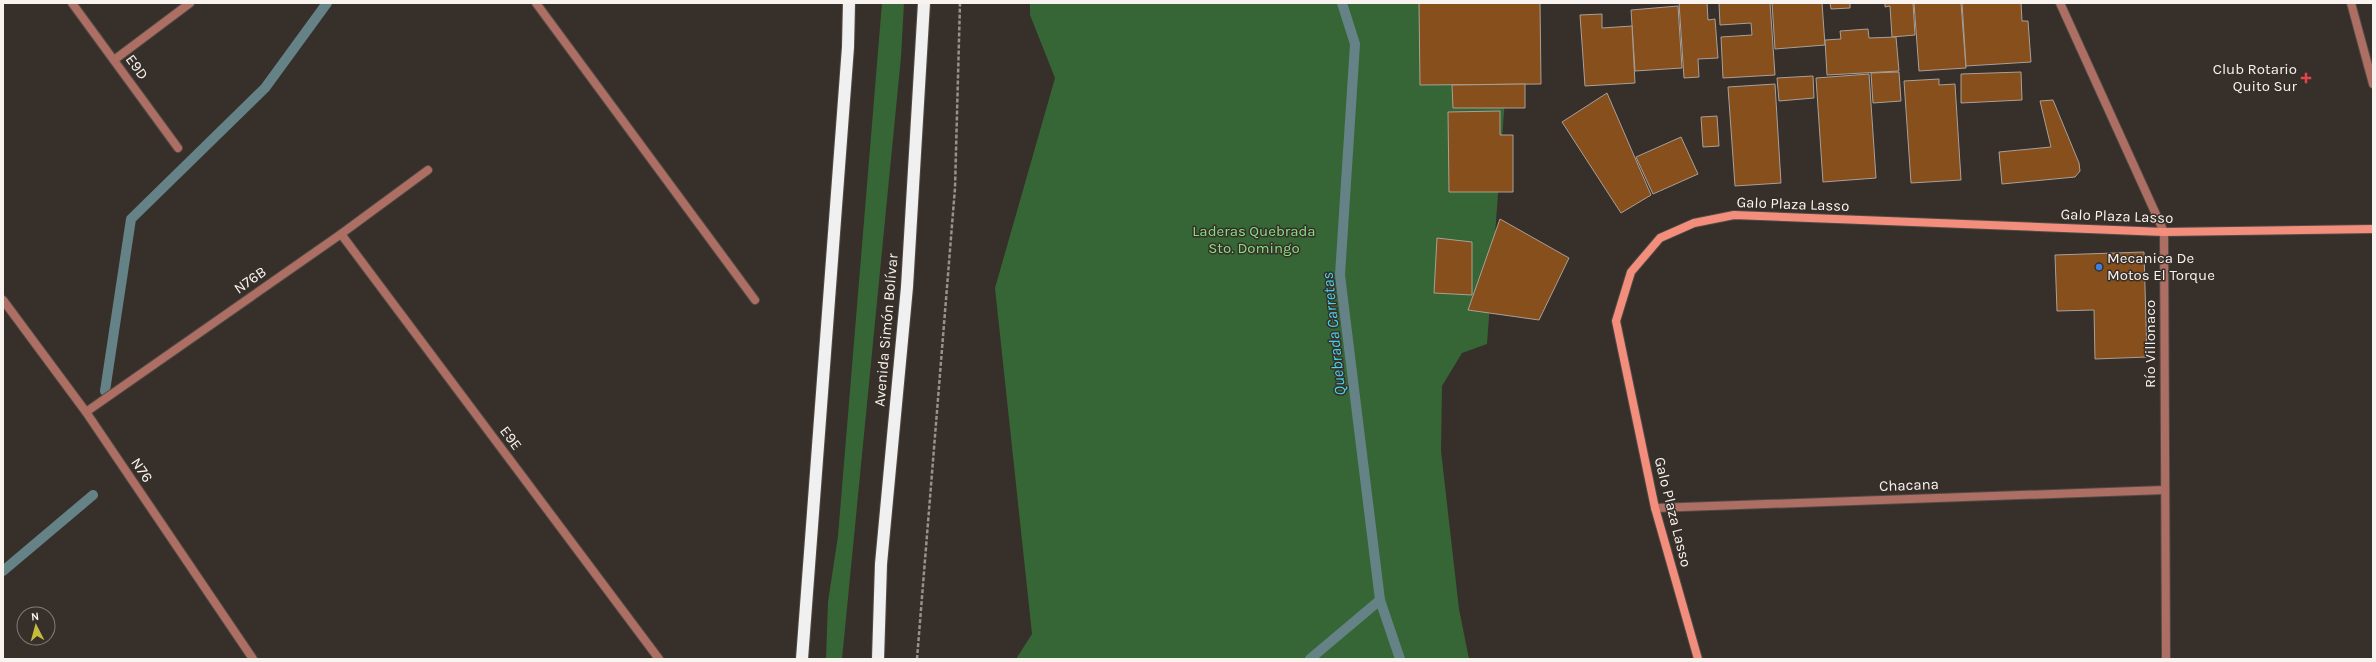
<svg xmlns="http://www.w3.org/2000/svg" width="2376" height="662" font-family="Karla,sans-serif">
	<rect width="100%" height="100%" fill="#372f29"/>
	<g fill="#366635">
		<path d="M882,3H904L901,57L842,659H826L828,602L838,536Z"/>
		<path d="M1030,3H1469L1461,92L1505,99L1487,344L1462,353L1442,386L1441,451L1459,609L1469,659H1016L1032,634L995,288L1055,78L1030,15Z"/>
	</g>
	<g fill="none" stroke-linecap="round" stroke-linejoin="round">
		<g stroke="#658287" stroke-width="10">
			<path d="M1342,3L1355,44L1340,275L1380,600L1400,659"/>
			<path d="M105,391L131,219L265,88L327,3"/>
			<path d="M3,571L93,495"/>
			<path d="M1310,659L1380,600"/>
		</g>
	</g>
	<g fill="#874f1b" stroke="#a9a099">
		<path d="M1419,3H1540L1541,84L1420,85Z"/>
		<path d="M1679,3H1707L1708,20L1715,19L1718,58L1698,59L1699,77L1684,78Z"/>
		<path d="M1719,3H1770L1775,75L1723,78L1721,37L1752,35L1751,23L1720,25Z"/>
		<path d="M1772,3H1822L1825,45L1775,49Z"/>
		<path d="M1830,3H1850V8L1831,9Z"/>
		<path d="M1885,3H1913L1915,35L1892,37L1890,6L1885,7Z"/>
		<path d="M1914,3H1961L1966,68L1919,71Z"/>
		<path d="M1962,3H2021L2022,21H2028L2031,62L1966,66Z"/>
		<path d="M1678,6L1682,68L1635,71L1631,10Z"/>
		<path d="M1602,14V28L1632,26L1635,83L1585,86L1580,15Z"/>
		<path d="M1868,29L1869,38L1896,37L1899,71L1827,75L1825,40L1841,39L1840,31Z"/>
		<path d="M1899,72L1901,101L1873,103L1871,73Z"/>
		<path d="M2021,72L2022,100L1961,103V74Z"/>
		<path d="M1869,74L1876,178L1823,182L1816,78Z"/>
		<path d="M1813,76L1814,98L1779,101L1777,78Z"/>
		<path d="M1939,79V85L1955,84L1961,180L1911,183L1904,81Z"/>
		<path d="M1525,84V108H1453L1452,85Z"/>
		<path d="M1775,84L1781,183L1735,186L1728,87Z"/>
		<path d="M1607,93L1651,195L1621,213L1562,122Z"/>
		<path d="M2053,100L2079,163L2080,171L2075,177L2002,184L1999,152L2051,147L2040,101Z"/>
		<path d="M1500,111V135H1513V192H1449L1448,112Z"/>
		<path d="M1717,116L1719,146L1703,147L1701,117Z"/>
		<path d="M1681,137L1698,174L1653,194L1636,157Z"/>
		<path d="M1500,219L1569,258L1539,320L1468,310Z"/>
		<path d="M1437,238L1472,242V295L1434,293Z"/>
		<path d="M2144,252L2147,357L2095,359L2094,310L2057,311L2055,255Z"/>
	</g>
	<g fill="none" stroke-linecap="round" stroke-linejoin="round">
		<defs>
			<g id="street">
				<path d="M72,3L178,148"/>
				<path d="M536,3L755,300"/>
				<path d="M2060,3L2164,232L2166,659"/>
				<path d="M2351,3L2373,84"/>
				<path d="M114,60L190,3"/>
				<path d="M341,234L659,659"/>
				<path d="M3,300L86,412L253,659"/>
				<path d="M86,412L341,234L428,170"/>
				<path d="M1655,508L2164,490"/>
			</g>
			<path id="secondary" d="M1698,659L1655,508L1616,321L1631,272L1660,238L1694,223L1734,215L2164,232L2373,229"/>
			<g id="highway">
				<path d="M802,659L848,47L849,3"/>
				<path d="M878,659L881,564L907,287L924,3"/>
			</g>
		</defs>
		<use href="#street" stroke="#524a45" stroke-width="10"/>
		<use href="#secondary" stroke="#524a45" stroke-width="10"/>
		<use href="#highway" stroke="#524a45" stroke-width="14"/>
		<path stroke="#98918c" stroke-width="2.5" stroke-dasharray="4 2" stroke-linecap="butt" d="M917,659L955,188L960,3"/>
		<use href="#street" stroke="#ad6e63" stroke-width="8"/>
		<use href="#secondary" stroke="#f38e7d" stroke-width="8"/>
		<use href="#highway" stroke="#f0f0f0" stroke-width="12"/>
	</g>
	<path fill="#e0444e" stroke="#372f29" stroke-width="1.5" d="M2304 72h4v4h4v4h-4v4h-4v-4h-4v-4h4z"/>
	<circle fill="#3f7fe0" stroke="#372f29" stroke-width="1.5" cx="2099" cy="267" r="4"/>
	<g text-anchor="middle" stroke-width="3" stroke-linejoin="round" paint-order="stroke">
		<g font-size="15" fill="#f8f3ef" stroke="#372f29">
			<text transform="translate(137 67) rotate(54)" y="5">E9D</text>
			<text transform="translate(1793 204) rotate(2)" y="5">Galo Plaza Lasso</text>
			<text transform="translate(2117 216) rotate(2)" y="5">Galo Plaza Lasso</text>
			<text transform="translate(250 280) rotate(-35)" y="5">N76B</text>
			<text transform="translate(886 330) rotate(-85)" y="5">Avenida Simón Bolívar</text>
			<text transform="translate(2150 344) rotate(-90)" y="5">Río Villonaco</text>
			<text transform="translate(511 438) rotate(53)" y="5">E9E</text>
			<text transform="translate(142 470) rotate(56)" y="5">N76</text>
			<text transform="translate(1909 485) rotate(-2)" y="5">Chacana</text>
			<text transform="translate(1673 512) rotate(76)" y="5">Galo Plaza Lasso</text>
		</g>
		<g font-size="15" fill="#f8f3ef" stroke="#372f29" text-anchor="end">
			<text x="2297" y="74">Club Rotario<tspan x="2297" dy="17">Quito Sur</tspan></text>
			<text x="2107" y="263" text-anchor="start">Mecanica De<tspan x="2107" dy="17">Motos El Torque</tspan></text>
		</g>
		<g font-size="15" fill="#86e183" stroke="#372f29">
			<text x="1254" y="236">Laderas Quebrada<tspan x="1254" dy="17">Sto. Domingo</tspan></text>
		</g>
		<g font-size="16" font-style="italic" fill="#44d5ed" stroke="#372f29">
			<text transform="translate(1333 334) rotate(-96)" y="6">Quebrada Carretas</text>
		</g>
	</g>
	<rect width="2376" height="662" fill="none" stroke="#f8f3ef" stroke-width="8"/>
	<g transform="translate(36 626) rotate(354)"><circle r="19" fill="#372f29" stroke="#847d78"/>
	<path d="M0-3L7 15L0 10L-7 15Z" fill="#c4bc3d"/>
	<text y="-6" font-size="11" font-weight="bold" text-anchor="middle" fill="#f8f3ef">N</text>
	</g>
</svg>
